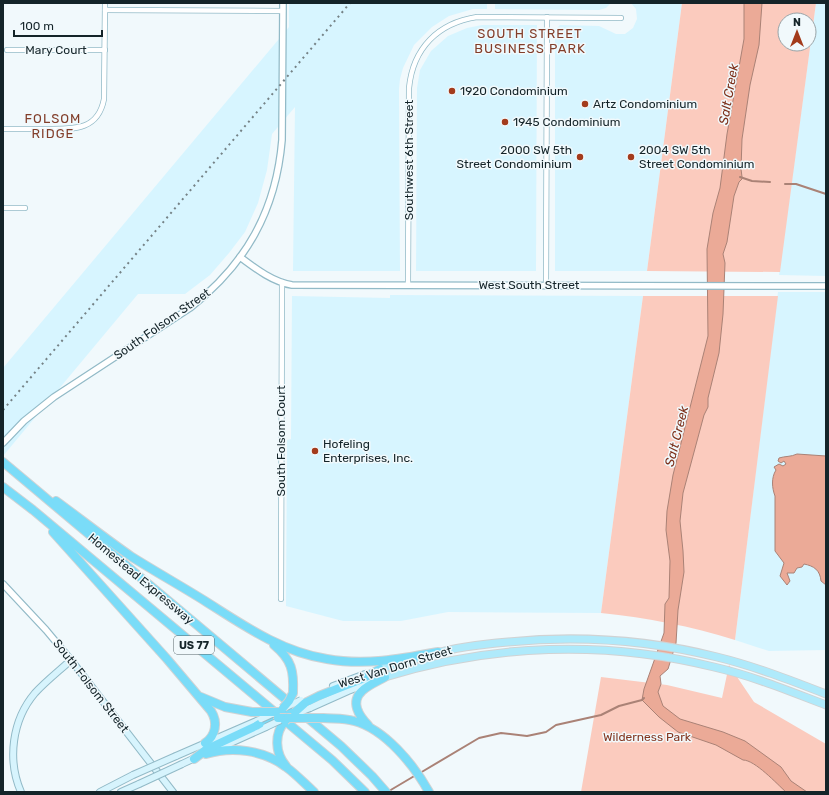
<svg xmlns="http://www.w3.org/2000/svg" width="829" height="795" font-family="Rubik,sans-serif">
	<rect width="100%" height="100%" fill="#f1f9fc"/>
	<g fill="#d7f5ff">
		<path d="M289,3H487V9H473L449,16L432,27L414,45L403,68L400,79L399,89L400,271H293L295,107L272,134L267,170L258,203L245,232L229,253L210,275L185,294H138L3,456V368L289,27Z"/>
		<path d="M495,3H611L606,8L599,10L495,9Z"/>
		<path d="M631,3H682L647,271H555V30L560,25L599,26L616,34H625L633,28L637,19L636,9Z"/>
		<path d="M816,3H826V276L779,275Z"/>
		<path d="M482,25H537L536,271H416L417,88L420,70L431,51L448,36L467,28Z"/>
		<path d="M778,292H826V650L769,651L735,640Z"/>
		<path d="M390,295L643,296L601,613L448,612L401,621H343L286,606L287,440L291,439L292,296L390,298Z"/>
	</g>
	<g fill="#fbcbbe" fill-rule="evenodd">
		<path d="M682,3H816L780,272L647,271ZM785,20H809V44H785Z"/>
		<path d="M643,296H778L735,640C690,626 648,618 601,613Z"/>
		<path d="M729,665L754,702L826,744V792H581L601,677L667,685L722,698Z"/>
	</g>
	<g fill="#ebaa97" stroke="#aa8276">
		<path d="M744,3H762L759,45L750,85L742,139L741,169L742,177V179L739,182L734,196L727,242L723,254L725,263L723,314L719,353L708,398V407L704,415L683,493L680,521L683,551L684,572L678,610L676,643L668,669L660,676L661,684L658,692L663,706L680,719L723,732L745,741L781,767L791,781L807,792H786C777,784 755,760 743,760L716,745L678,732L659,717L642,700L644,689L664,633L665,604L669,598L670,561L666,530L667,511L673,475L708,336L707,249L713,213L720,188L727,134L744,39Z"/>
		<path d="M797,454L826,456V585L821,581C820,570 814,566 804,564L802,567L797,568L794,573H787L790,581L787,585L780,576L784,563L775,551V496C772,488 771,478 776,470L774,467L779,464L783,466L786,464L784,461L781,463L778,461L779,458C785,456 791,457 797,454Z"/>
	</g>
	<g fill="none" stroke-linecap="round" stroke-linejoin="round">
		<g stroke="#aa8276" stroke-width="2">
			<path d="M740,177L752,181L770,182"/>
			<path d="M785,184H796L826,194"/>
			<path d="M420,773L479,738L501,733L527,736L546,732L556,725L601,715L619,706L642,700L644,698"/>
			<path d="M389,791L416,775"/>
		</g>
		<defs>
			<g id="minor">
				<path d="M105,10L283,11"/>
				<path d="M7,50H105"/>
				<path d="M3,129C18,129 32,129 47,129C73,129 98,131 104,99L105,3"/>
				<path d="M3,208H25"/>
				<path d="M408,284L409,88C413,48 438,23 477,17L621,18"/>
				<path d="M546,285L547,17"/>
				<path d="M281,599L282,282"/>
			</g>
			<g id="tertiary">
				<path d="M240,257C256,269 273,282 292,285L826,286"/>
				<path d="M3,443L24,421L54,397L190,308C246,264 276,211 282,140L283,3"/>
				<path d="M3,584L46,630L71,660"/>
			</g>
			<g id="secondary">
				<path d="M333,686L365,674"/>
				<path d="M310,708L348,691L369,683"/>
				<path d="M215,750L266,727"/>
				<path d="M176,756L261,719"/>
				<path d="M182,764L197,757"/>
				<path d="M21,792C7,760 12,720 35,693C46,681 59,671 71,660L173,792"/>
				<path d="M100,792L133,775"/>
				<path d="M121,792L139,784"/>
			</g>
			<g id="primary">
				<path d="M433,654C457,647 483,644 508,642C578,635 649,640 717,657C754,666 790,680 826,694"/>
				<path d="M380,669L416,659"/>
				<path d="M385,677C491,644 606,640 714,667C753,676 789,691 826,705"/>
			</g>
			<g id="motorway">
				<path d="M3,462L341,746L372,776L386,792"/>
				<path d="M3,487L33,510L332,760L365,792"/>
				<path d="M56,501C82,520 106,539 132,557C156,572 181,586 205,601C243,625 281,652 327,659C365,666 401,659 438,652"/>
				<path d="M53,532L167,659L211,711C218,722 216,736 205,743"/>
				<path d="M274,645C292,660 294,671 293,693"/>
				<path d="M201,697L225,707L252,712"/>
				<path d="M305,703L319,696L362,679L380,669"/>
				<path d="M276,712H299"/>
				<path d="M323,718C333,719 344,718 354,721C385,729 414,765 429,792"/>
				<path d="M285,721C274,734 275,753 286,766"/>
				<path d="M368,725C359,716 350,702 362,691C368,685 378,681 385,677"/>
				<path d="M206,754C232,746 264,750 286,767C296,774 305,784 314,792"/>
				<path d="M194,759L207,749L256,726L269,718"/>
			</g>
		</defs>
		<use href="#minor" stroke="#92bac7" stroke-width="6"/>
		<use href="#tertiary" stroke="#92bac7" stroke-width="8"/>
		<use href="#secondary" stroke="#92bac7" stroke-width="8"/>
		<use href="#primary" stroke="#d0d3d4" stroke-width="9"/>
		<use href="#motorway" stroke="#d0d3d4" stroke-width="10"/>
		<use href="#minor" stroke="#fff" stroke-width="4.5"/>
		<use href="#tertiary" stroke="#fff" stroke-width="5.5"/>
		<use href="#secondary" stroke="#d7f4fd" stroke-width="6"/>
		<use href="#primary" stroke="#afeafb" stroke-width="7"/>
		<use href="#motorway" stroke="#7adcf8" stroke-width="8"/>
		<path stroke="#758286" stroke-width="2" stroke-dasharray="2 4" stroke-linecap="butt" d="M3,410L350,3"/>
		<defs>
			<g id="secondary-bridge">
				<path d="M284,708L301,700"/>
				<path d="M295,714L310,708"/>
				<path d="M261,719L274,713"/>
				<path d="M266,727L283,719"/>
				<path d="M133,775L176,756"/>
				<path d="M139,784L182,764"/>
			</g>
			<g id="motorway-bridge">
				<path d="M283,708L289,701L293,693"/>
				<path d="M252,712H276"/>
				<path d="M295,712L305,703"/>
				<path d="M278,718H286"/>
				<path d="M285,721L288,718H323"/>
			</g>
		</defs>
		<use href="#secondary-bridge" stroke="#92bac7" stroke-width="8" stroke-linecap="butt"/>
		<use href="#motorway-bridge" stroke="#d0d3d4" stroke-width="10" stroke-linecap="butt"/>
		<use href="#secondary-bridge" stroke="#d7f4fd" stroke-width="6"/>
		<use href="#motorway-bridge" stroke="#7adcf8" stroke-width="8"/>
	</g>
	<g fill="#a33b1c" stroke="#f1f9fc" stroke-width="1.5">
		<circle cx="452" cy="91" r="4"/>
		<circle cx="585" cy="104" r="4"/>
		<circle cx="505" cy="122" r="4"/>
		<circle cx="580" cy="157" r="4"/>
		<circle cx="631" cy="157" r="4"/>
		<circle cx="315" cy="451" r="4"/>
	</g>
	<g text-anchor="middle" stroke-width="3" stroke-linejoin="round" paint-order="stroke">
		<rect fill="#f1f9fc" stroke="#566468" stroke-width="1" x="174" y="636" width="40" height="18" rx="3"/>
		<g font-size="11" font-weight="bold" fill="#142429">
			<text x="194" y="649">US 77</text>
		</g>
		<g font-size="12" fill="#142429" stroke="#f1f9fc">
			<text x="56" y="54">Mary Court</text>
			<text transform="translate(409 160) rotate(-90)" y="4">Southwest 6th Street</text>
			<text x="529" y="289">West South Street</text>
			<text transform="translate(162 324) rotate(-35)" y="4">South Folsom Street</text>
			<text transform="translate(281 441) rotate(-90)" y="4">South Folsom Court</text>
			<text transform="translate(141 579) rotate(40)" y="4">Homestead Expressway</text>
			<text transform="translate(395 667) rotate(-17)" y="4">West Van Dorn Street</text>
			<text transform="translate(91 686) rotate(52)" y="4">South Folsom Street</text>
		</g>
		<g font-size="12" fill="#142429" stroke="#f1f9fc" text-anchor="start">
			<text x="460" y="95">1920 Condominium</text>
			<text x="593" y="108">Artz Condominium</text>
			<text x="513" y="126">1945 Condominium</text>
			<text x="572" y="154" text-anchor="end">2000 SW 5th<tspan x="572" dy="14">Street Condominium</tspan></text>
			<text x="639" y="154">2004 SW 5th<tspan x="639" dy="14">Street Condominium</tspan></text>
			<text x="323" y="448">Hofeling<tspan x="323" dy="14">Enterprises, Inc.</tspan></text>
		</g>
		<g font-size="12" fill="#833620" stroke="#f1f9fc">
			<text x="647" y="741">Wilderness Park</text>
		</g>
		<g font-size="13" letter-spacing="1" fill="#823e2a" stroke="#f1f9fc">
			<text x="530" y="38">SOUTH STREET<tspan x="530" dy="15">BUSINESS PARK</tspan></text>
			<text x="53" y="123">FOLSOM<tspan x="53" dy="15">RIDGE</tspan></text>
		</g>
		<g font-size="13" font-style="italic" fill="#7d311b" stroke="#f1f9fc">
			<text transform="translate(728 94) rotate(-80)" y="5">Salt Creek</text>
			<text transform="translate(676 436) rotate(-76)" y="5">Salt Creek</text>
		</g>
	</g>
	<rect width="829" height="795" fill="none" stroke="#142429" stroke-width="8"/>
	<g transform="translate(797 32)"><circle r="19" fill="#f1f9fc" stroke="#99a4a8"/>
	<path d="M0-3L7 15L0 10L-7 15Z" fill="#a33b1c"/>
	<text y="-6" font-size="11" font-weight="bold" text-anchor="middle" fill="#142429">N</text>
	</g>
	<path d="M14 30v6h88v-6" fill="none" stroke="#142429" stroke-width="2"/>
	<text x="20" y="30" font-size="12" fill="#142429" stroke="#f1f9fc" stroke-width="3" paint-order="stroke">100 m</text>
</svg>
